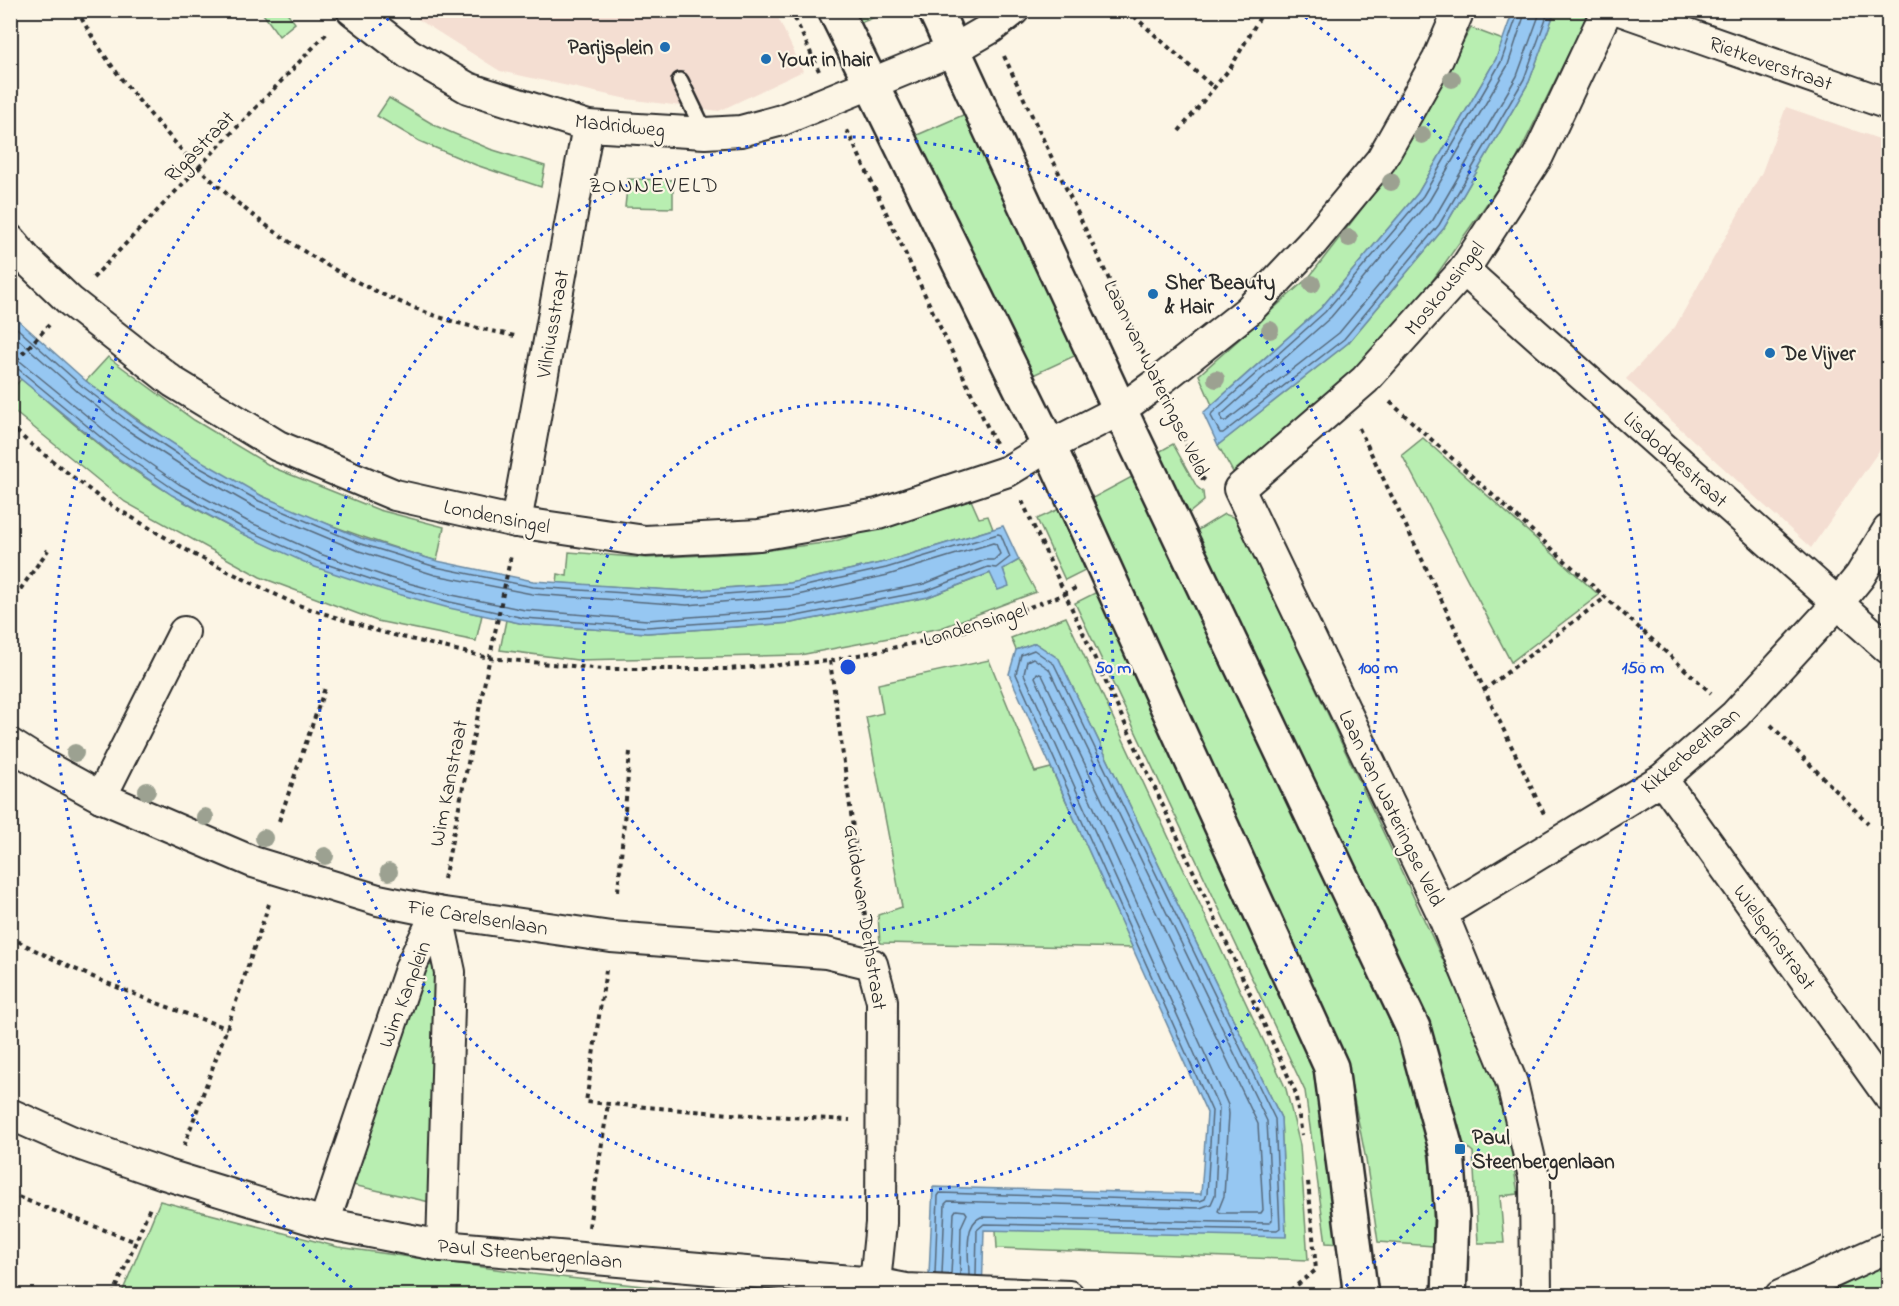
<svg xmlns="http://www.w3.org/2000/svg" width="1899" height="1306" font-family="'Indie Flower',sans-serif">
	<rect width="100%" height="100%" fill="#fcf5e5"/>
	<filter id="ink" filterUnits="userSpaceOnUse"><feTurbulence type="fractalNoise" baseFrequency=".0167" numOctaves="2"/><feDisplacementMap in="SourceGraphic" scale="12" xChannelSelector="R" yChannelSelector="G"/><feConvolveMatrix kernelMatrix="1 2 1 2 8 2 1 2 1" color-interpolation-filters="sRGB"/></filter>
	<g filter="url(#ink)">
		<g fill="#f4ded2">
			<path d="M405,11H775L803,71L719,111L627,99L500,71Z"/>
			<path d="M1786,107L1888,142V438L1811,548L1626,379L1675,327L1762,172Z"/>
		</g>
		<g fill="#b8eeb1" stroke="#728c6e" stroke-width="1.5">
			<path d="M261,11H286L295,23L279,36Z"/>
			<path d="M854,11H890L860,23Z"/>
			<path d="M1555,11H1570L1587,16L1512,168L1411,311L1341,383L1233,472L1218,445L1348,343L1444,228L1529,82Z"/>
			<path d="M1471,28L1503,40L1496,59L1418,193L1321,308L1212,405L1199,375L1310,276L1390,172Z"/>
			<path d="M389,98L436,126L490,149L545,166L541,187L476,165L419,141L377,116Z"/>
			<path d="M970,112L1083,352L1031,376L915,136Z"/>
			<path d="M628,179L673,180V208L625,207Z"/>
			<path d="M108,357L194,420L274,468L379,510L444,527L437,561C378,543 318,523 262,496C199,465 141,423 86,381Z"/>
			<path d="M21,379C51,404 81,431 112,455C222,535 349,586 482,615L476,641L377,621L260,577L125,502L11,409V391Z"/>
			<path d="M1423,438L1599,595L1511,662L1402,455Z"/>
			<path d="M1173,444L1197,487L1203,492L1204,501L1183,518L1155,454Z"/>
			<path d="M1141,472L1354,933L1416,1083L1433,1183V1246L1378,1242L1366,1160L1352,1089L1289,945L1087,501Z"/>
			<path d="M971,500L979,518L988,516L993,529L885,562L790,583L686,591L557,583L558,574L567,576L569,552L647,558L746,553L832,542Z"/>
			<path d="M1059,509L1085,570L1065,580L1037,519Z"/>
			<path d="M1224,514L1236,518L1480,1039L1506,1119L1518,1194L1500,1196L1504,1243H1478L1473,1152L1452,1134L1193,533Z"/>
			<path d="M1019,560L1036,592L941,628L800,655L577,660L500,650L506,620L524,624L647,633L791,623L928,597L991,573L997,589L1003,569Z"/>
			<path d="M1097,592L1309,1044L1342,1244L1326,1243L1305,1091L1075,603Z"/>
			<path d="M1066,617L1286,1089L1300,1145L1308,1260L997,1248L996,1230L1286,1236L1281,1118L1059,659L1035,643L1016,650L1011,638Z"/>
			<path d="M989,660L1035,772L1051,768L1133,948L880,943L878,915L902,907L866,717L883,713L878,684Z"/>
			<path d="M422,963L437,967L430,1202L348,1184Z"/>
			<path d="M160,1201L338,1247L532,1274L727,1295H121Z"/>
			<path d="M1888,1262V1285L1880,1295L1823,1296Z"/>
		</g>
		<g fill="#96c7f2" stroke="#6b89a2" stroke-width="1.5">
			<path d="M1513,11H1555L1529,82L1444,228L1348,343L1218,445L1203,413L1321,308L1418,193L1496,59Z"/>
			<path d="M10,313L86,381L135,419L191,455L262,496L361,538L437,561L533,581L686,591L790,583L885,562L1003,526L1019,560L1003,569L1009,586L998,590L990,573L928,597L791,623L647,633L524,624L449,608L387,591L315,567L241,533L172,495L112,454L11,371Z"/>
			<path d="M1035,643L1059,659L1281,1118L1286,1237L984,1230L982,1295L928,1296L933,1187L1201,1194L1207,1113L1009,674L1016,650Z"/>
		</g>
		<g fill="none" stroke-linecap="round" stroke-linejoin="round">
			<g stroke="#56697b" stroke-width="1.5">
				<path d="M1519,10L1501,62L1423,196L1325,312L1212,413L1211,416L1220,433H1223L1344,339L1439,225L1524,79L1549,10"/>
				<path d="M1526,10L1508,65L1429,201L1331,317L1221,415L1222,421H1226L1339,333L1433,220L1517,76L1541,10"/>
				<path d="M10,322L82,386L132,424L188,461L259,501L358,543L436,567L533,587L687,597L792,589L886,568L998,534L1001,535L1010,557L996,568L988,567L926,591L791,617L647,627L524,618L450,602L388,585L317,561L243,528L175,490L115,449L17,368L10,366"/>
				<path d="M10,332L78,392L127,430L184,467L256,508L356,550L435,575L532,594L687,605L793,596L888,575L993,543L996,544L1000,554L994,560H985L924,584L789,610L647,620L525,610L452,595L390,578L320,554L247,521L179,484L120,443L21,362L10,359"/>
				<path d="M1037,673L1042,675L1258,1124L1263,1210L1261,1213H1221L1218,1211L1224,1196L1229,1114L1228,1105L1035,677Z"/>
				<path d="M935,1274L938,1196L940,1193L1200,1201L1205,1199L1207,1194L1212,1111L1016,674L1021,655L1034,650L1054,664L1275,1119L1280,1228L1277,1230L984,1224L977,1230L976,1275"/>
				<path d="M942,1274L945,1204L948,1201L1200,1208L1211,1204L1215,1195L1219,1108L1024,674L1027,661L1033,658L1049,669L1267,1121L1272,1220L1269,1223L981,1217C963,1224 969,1258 969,1275"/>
				<path d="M951,1274L954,1213L956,1210L965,1211L967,1214L961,1227L960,1275"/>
			</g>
			<defs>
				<path id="service" d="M680,81L705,133"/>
				<g id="minor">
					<path d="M352,10L409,54L468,88L588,126L705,133L741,131L782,120L953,50L991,28L1014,10"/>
					<path d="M1620,10L1888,104"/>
					<path d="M10,240L27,260L70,301L173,382L278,446L395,495L516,522L645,541L759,535L878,514L1008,471L1049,446L1120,410L1157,383L1249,310L1313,242L1381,160L1438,59L1459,10"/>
					<path d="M1464,270L1888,648"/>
					<path d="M516,522L588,126"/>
					<path d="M10,744L48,768L101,797L253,862L378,900L437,912L611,937L826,953L872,964L882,1001L881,1223L875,1283"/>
					<path d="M1662,779L1888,1095"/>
					<path d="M101,797L184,632"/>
					<path d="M437,912L450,972L442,1246"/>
					<path d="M1442,913L1662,779L1735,715L1838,603L1860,576L1888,530"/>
					<path d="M10,1114L73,1142L164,1174L324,1223L442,1246L875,1283L906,1289L1069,1296"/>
					<path d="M324,1223L411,966L437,912"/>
					<path d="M1536,1296L1535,1181L1512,1083L1442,913L1239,489L1365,380L1464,270L1538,156L1607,10"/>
					<path d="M1780,1296L1888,1247"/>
				</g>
				<g id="tertiary">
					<path d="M835,10L1049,446L1331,1067L1361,1296"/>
					<path d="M935,10L1120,410L1413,1028L1447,1152L1452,1217L1449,1296"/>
				</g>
			</defs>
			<use href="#service" stroke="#2b2b2b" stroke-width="20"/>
			<use href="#minor" stroke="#2b2b2b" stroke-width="34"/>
			<use href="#tertiary" stroke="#2b2b2b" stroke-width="38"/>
			<g stroke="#2b2b2b" stroke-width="4" stroke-dasharray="4.5 4.5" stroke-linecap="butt">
				<path d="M77,10C100,54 130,91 162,128C174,141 186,156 199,168C269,237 364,295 458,323C477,328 496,332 515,336"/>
				<path d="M791,10L819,71"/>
				<path d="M1127,10L1214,88"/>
				<path d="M1004,56L1144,354"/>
				<path d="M847,130L995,443"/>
				<path d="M1179,131L1231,67L1264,10"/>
				<path d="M93,278L328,32"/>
				<path d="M10,367L49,325"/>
				<path d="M1390,402L1711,693"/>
				<path d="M1171,412L1202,478L1207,482"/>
				<path d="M10,425L28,442L104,501L195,555L295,604L381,632L489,658L603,669H728L830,661L953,635L1065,594L1077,587"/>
				<path d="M1359,428L1544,814"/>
				<path d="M1022,501L1295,1091L1302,1135"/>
				<path d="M10,604L48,550"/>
				<path d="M830,661L867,930"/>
				<path d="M1484,690L1606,597"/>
				<path d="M1771,725L1868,823"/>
				<path d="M279,821L325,688"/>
				<path d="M444,879L511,555"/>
				<path d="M618,891L630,752"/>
				<path d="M10,937C79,974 153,1003 227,1028"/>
				<path d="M606,970L586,1102L730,1114L850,1120"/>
				<path d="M184,1146L227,1028L270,901"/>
				<path d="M10,1194L136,1242"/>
				<path d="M589,1227L608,1104"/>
				<path d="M113,1296L151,1205"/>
				<path d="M1283,1296L1316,1270L1308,1181"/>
			</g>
			<use href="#service" stroke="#fcf5e5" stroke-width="15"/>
			<use href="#minor" stroke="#fcf5e5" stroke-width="30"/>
			<use href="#tertiary" stroke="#fcf5e5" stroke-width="33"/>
		</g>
		<g fill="#9ca191">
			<circle cx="1452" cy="79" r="9"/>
			<circle cx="1422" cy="135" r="9"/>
			<circle cx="1391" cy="182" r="9"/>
			<circle cx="1349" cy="238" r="9"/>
			<circle cx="1312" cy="284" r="9"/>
			<circle cx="1270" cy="330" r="9"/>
			<circle cx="1216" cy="379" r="9"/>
			<circle cx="75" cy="753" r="9"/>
			<circle cx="147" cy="791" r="9"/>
			<circle cx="205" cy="817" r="9"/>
			<circle cx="264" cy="838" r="9"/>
			<circle cx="325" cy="856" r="9"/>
			<circle cx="389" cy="872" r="9"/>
		</g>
	</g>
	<g fill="none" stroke="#1d4ed8" stroke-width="3" stroke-dasharray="3 6">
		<circle cx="848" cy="667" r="265"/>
		<circle cx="848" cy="667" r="530"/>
		<path d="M359 1293A795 795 0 0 1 398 12M1298 12A795 795 0 0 1 1337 1293"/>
	</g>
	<g fill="#1f6fb2" stroke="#fcf5e5" stroke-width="2">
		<circle cx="665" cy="47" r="6"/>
		<circle cx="766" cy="59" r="6"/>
		<circle cx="1153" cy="294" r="6"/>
		<circle cx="1770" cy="353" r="6"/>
		<rect x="1454" y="1143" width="12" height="12" rx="3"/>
	</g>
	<g text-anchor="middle" stroke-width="4.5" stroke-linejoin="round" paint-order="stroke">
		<g font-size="21" font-weight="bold" fill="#2b2b2b" stroke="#fcf5e5" text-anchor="start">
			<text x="653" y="54" text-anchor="end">Parijsplein</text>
			<text x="778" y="66">Your in hair</text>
			<text x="1165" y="289">Sher Beauty<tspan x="1165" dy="24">&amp; Hair</tspan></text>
			<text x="1782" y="360">De Vijver</text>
			<text x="1472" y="1144">Paul<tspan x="1472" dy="24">Steenbergenlaan</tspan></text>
		</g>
		<g font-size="21" fill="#2b2b2b" stroke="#fcf5e5">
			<text transform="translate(1771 63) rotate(19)" y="7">Rietkeverstraat</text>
			<text transform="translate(620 125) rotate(6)" y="7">Madridweg</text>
			<text transform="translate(199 146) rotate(-46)" y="7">Rigastraat</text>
			<text transform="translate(1444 288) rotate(-51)" y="7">Moskousingel</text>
			<text transform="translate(552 324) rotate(-80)" y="7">Vilniusstraat</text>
			<text transform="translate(1157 378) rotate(64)" y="7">Laan van Wateringse Veld</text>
			<text transform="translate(1676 459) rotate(42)" y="7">Lisdoddestraat</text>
			<text transform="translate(497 516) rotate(11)" y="7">Londensingel</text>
			<text transform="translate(975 624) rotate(-17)" y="7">Londensingel</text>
			<text transform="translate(1690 750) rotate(-40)" y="7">Kikkerbeetlaan</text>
			<text transform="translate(448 783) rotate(-79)" y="7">Wim Kanstraat</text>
			<text transform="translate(1392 808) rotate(64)" y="7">Laan van Wateringse Veld</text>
			<text transform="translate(478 917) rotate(9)" y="7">Fie Carelsenlaan</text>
			<text transform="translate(866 917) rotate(81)" y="7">Guido van Dethstraat</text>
			<text transform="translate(1775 937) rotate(54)" y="7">Wielspinstraat</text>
			<text transform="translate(404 994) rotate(-69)" y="7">Wim Kanplein</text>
			<text transform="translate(530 1253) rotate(5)" y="7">Paul Steenbergenlaan</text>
		</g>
		<g font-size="22" letter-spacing="1.5" fill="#2b2b2b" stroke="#fcf5e5">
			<text x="654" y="192">ZONNEVELD</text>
		</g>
	</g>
	<circle cx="848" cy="667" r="9" fill="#1d4ed8" stroke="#fcf5e5" stroke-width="3"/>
	<g font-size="18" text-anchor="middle" font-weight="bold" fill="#1d4ed8" stroke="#fcf5e5" stroke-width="4.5" stroke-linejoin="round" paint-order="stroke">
		<text x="1113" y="673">50 m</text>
		<text x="1378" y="673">100 m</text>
		<text x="1643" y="673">150 m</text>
	</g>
	<rect width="1899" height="1306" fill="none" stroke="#fcf5e5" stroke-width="36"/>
	<rect x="18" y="18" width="1863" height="1270" fill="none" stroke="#2b2b2b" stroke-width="2" filter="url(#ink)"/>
</svg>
